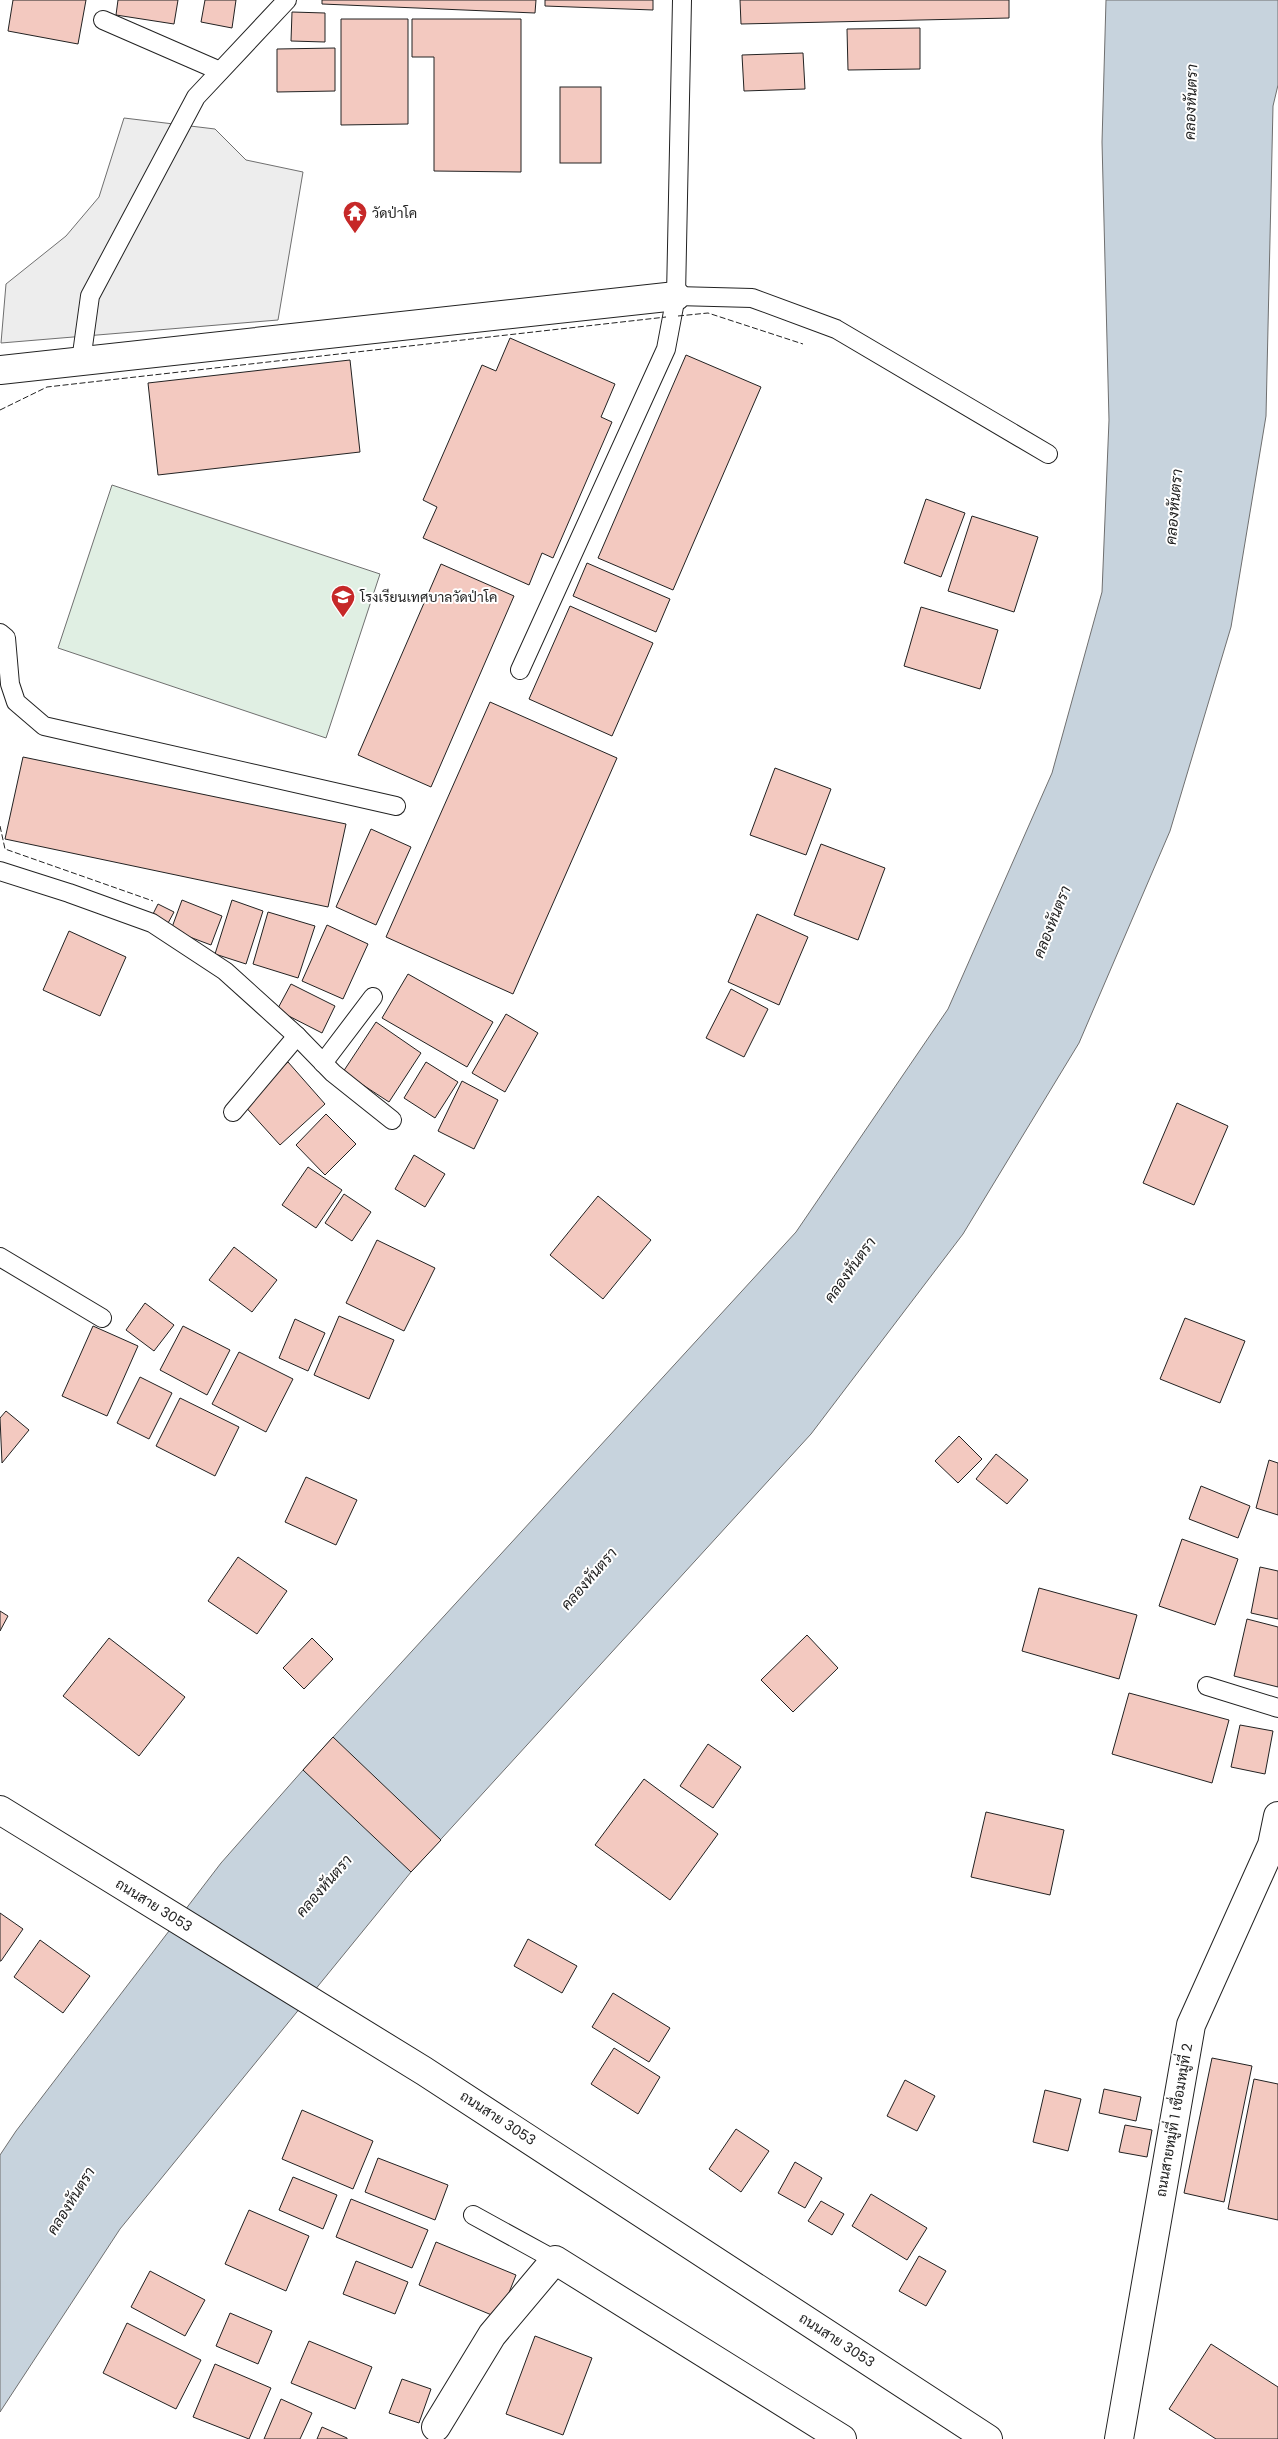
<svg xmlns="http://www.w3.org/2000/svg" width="1278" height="2439" font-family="Poppins,Sarabun,sans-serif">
	<rect width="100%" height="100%" fill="#fff"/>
	<path fill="#e0efe3" stroke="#6f6f6f" d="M112,485L380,574L326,738L58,648Z"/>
	<path fill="#ededed" stroke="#6f6f6f" d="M124,118L215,129L246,160L303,172L278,320L1,343L6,284L66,236L99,197Z"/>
	<path fill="#c7d3dd" stroke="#6f6f6f" d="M1106,0H1278V85L1273,106L1266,416L1231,627L1170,831L1079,1043L963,1234L811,1434L411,1872L120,2229L0,2412V2155L16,2131L221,1863L303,1770L796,1232L948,1009L1052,773L1102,592L1109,420L1102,142Z"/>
	<g fill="#f3c9c0" stroke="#222">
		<path d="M13,0H86L78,44L8,31Z"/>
		<path d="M118,0H178L174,24L116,15Z"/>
		<path d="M205,0H236L232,28L201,22Z"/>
		<path d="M322,0H536L535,13L322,4Z"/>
		<path d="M545,0H653V10L545,6Z"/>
		<path d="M740,0H1009V18L741,24Z"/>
		<path d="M292,12L325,13V42L291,41Z"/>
		<path d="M341,19H408V124L341,125Z"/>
		<path d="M412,19H521V172L434,171V57H412Z"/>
		<path d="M920,28V69L848,70L847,29Z"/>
		<path d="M335,48V91L277,92V49Z"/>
		<path d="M803,53L805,89L744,91L742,55Z"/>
		<rect x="560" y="87" width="41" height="76"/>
		<path d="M510,338L615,384L601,417L612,422L553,558L542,553L529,585L423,538L437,507L423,500L482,365L496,371Z"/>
		<path d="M686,355L761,387L673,590L598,558Z"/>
		<path d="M350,360L360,452L158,475L148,383Z"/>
		<path d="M926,499L965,513L941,577L904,563Z"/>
		<path d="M972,516L1038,537L1014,612L948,591Z"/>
		<path d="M587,563L670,599L656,632L573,596Z"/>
		<path d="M441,564L514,596L431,787L358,755Z"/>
		<path d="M570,606L653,643L612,736L529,699Z"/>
		<path d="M921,607L998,630L980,689L904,666Z"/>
		<path d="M490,702L617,758L513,994L386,937Z"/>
		<path d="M23,757L346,824L328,907L5,839Z"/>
		<path d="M775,768L831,789L806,855L750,835Z"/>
		<path d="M371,829L411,847L376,925L336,907Z"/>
		<path d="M821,844L885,868L858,940L794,915Z"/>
		<path d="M182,900L222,916L211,945L171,930Z"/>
		<path d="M232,900L263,911L246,964L215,954Z"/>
		<path d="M158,904L174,912L167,925L151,918Z"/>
		<path d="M268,912L315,926L298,978L253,964Z"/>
		<path d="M757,914L808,937L779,1005L728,982Z"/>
		<path d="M327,925L368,944L343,999L302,981Z"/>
		<path d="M69,931L126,957L100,1016L43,990Z"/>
		<path d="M408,974L493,1022L467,1067L382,1018Z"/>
		<path d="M291,984L335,1006L322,1033L277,1010Z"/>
		<path d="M731,989L768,1009L744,1057L706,1038Z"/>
		<path d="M506,1014L538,1033L505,1092L472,1073Z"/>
		<path d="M376,1022L421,1053L389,1102L343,1072Z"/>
		<path d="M288,1062L325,1104L280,1145L242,1103Z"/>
		<path d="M426,1062L458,1082L435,1118L404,1098Z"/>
		<path d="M462,1081L498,1100L474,1149L438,1131Z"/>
		<path d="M1177,1103L1228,1126L1194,1205L1143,1183Z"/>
		<path d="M326,1114L356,1144L325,1175L296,1145Z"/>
		<path d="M414,1155L445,1174L425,1207L395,1189Z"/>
		<path d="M308,1167L342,1190L316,1228L282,1205Z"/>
		<path d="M344,1194L371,1212L352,1241L325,1223Z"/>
		<path d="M598,1196L651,1240L603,1299L550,1255Z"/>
		<path d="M377,1240L435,1268L404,1331L346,1303Z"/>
		<path d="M234,1247L277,1280L252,1312L209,1280Z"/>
		<path d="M145,1303L174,1325L154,1351L126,1330Z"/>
		<path d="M339,1316L394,1340L369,1399L314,1375Z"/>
		<path d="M1185,1318L1245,1341L1220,1403L1160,1379Z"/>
		<path d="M295,1319L325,1333L308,1371L279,1358Z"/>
		<path d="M93,1326L138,1346L107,1416L62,1396Z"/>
		<path d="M183,1326L230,1350L207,1395L160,1370Z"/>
		<path d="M239,1352L293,1379L266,1432L212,1404Z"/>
		<path d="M140,1377L172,1393L149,1439L117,1423Z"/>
		<path d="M180,1398L239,1427L215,1476L156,1446Z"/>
		<path d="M6,1411L29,1430L2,1463L0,1418Z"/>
		<path d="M959,1436L982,1459L958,1483L935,1461Z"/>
		<path d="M996,1454L1028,1480L1007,1504L976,1479Z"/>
		<path d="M1269,1460L1278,1463V1515L1256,1508Z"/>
		<path d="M306,1477L357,1500L336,1545L285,1522Z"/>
		<path d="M1201,1486L1250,1506L1238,1538L1189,1519Z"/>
		<path d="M1182,1539L1238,1559L1215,1625L1159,1606Z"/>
		<path d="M238,1557L287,1591L257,1634L208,1601Z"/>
		<path d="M1260,1567L1278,1571V1619L1251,1613Z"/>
		<path d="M1039,1588L1137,1615L1119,1679L1022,1651Z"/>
		<path d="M0,1611L8,1616L0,1631Z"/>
		<path d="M1247,1619L1278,1627V1687L1234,1676Z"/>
		<path d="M807,1635L838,1668L793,1712L761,1680Z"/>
		<path d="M109,1638L185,1697L139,1756L63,1696Z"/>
		<path d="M312,1638L333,1659L304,1689L283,1668Z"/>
		<path d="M1129,1693L1229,1720L1212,1783L1112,1754Z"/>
		<path d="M1240,1725L1273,1731L1265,1774L1231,1767Z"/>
		<path d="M333,1737L441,1840L411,1872L303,1770Z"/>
		<path d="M708,1744L741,1767L713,1808L680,1786Z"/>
		<path d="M644,1779L718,1834L670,1900L595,1845Z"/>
		<path d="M986,1812L1064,1830L1050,1895L971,1877Z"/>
		<path d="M0,1913L23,1929L1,1961H0Z"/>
		<path d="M528,1939L577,1966L562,1993L514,1966Z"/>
		<path d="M40,1940L90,1976L63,2013L14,1977Z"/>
		<path d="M613,1993L670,2028L649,2062L592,2027Z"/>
		<path d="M614,2048L660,2077L638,2114L591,2084Z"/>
		<path d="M1212,2058L1252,2066L1224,2202L1184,2193Z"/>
		<path d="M1254,2079L1278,2084V2220L1228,2209Z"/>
		<path d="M905,2080L935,2096L917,2131L887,2116Z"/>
		<path d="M1104,2089L1141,2097L1136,2121L1099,2113Z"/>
		<path d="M1045,2090L1081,2099L1068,2151L1033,2142Z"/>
		<path d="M302,2110L373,2141L353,2189L282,2159Z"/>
		<path d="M1125,2125L1152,2130L1147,2157L1119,2152Z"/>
		<path d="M736,2129L769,2151L741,2192L709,2169Z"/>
		<path d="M378,2158L448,2185L435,2220L365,2192Z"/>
		<path d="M795,2162L822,2178L805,2208L778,2193Z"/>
		<path d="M293,2177L337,2195L323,2229L279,2210Z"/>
		<path d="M871,2194L927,2228L907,2260L852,2226Z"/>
		<path d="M351,2199L428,2230L412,2268L336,2237Z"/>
		<path d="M821,2201L844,2214L832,2235L808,2221Z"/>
		<path d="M249,2210L309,2236L286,2291L225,2264Z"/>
		<path d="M436,2242L516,2275L499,2318L419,2285Z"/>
		<path d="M919,2256L946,2271L926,2306L899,2291Z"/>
		<path d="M356,2261L408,2282L395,2314L343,2294Z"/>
		<path d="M150,2271L205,2300L185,2336L131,2307Z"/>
		<path d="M230,2313L272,2331L258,2364L216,2346Z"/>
		<path d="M127,2323L201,2360L176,2409L103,2373Z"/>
		<path d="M535,2336L592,2358L563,2435L506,2414Z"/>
		<path d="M309,2341L372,2367L355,2409L291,2383Z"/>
		<path d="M1211,2344L1278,2387V2439H1216L1169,2409Z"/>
		<path d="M215,2364L271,2388L249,2439L193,2417Z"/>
		<path d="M402,2379L431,2389L419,2423L389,2413Z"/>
		<path d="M281,2399L312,2413L300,2439H264Z"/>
		<path d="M322,2427L347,2438V2439H317Z"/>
	</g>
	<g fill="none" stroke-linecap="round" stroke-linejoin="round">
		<defs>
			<g id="lane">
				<path d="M103,20L220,71"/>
				<path d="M676,296L752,298L836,329L1048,454"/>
				<path d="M81,361L90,296L196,97L287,0"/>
				<path d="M0,633L6,638L10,684L16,702L44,726L396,806"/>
				<path d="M520,670L666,349L676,296L682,0"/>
				<path d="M0,871L69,893L152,923L225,971L297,1036L333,1073L392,1120"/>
				<path d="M323,1063L373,997"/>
				<path d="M233,1112L297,1036"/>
				<path d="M0,1257L102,1318"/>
				<path d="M1207,1686L1278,1708"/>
				<path d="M473,2215L555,2260"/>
			</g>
			<g id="street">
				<path d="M0,370L676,296"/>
				<path d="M436,2427L492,2335L555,2260L842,2439"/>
				<path d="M1119,2439L1191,2025L1272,1845L1278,1816"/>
			</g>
			<path id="secondary" d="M0,1810L424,2071L988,2439"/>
		</defs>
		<use href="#lane" stroke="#222" stroke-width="20"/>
		<use href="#street" stroke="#222" stroke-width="30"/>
		<use href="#secondary" stroke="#222" stroke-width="30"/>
		<use href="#lane" stroke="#fff" stroke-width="18"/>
		<use href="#street" stroke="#fff" stroke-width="28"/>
		<use href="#secondary" stroke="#fff" stroke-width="28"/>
		<g stroke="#222" stroke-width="1" stroke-dasharray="6 2.5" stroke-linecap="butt">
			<path d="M678,316L708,313L803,344"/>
			<path d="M0,410L47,387L666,317"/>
			<path d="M0,826L5,849L153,901"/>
		</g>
	</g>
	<defs>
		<symbol id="temple-pin" viewBox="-11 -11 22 30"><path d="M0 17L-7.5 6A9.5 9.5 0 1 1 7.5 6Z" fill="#c62828" stroke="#fff"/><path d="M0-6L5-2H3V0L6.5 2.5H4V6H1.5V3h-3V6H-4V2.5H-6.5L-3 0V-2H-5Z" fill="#fff"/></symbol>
		<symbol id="school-pin" viewBox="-11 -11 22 30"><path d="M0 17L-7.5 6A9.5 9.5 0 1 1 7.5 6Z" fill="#c62828" stroke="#fff"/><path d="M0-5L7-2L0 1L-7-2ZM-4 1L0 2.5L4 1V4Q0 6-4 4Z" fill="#fff"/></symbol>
	</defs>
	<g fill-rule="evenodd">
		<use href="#temple-pin" x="341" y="199" width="28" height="38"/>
		<use href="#school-pin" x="329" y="583" width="28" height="38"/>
	</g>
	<g text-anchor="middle" stroke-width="4" stroke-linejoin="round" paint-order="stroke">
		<g font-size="14" fill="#222" stroke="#fff" text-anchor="start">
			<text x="372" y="218">วัดป่าโค</text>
			<text x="360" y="602">โรงเรียนเทศบาลวัดป่าโค</text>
		</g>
		<g font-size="14" fill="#222" stroke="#fff">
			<text transform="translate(154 1905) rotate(32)" y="5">ถนนสาย 3053</text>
			<text transform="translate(498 2118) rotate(33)" y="5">ถนนสาย 3053</text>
			<text transform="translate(1174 2120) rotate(-80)" y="5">ถนนสายหมู่ที่ 1 เชื่อมหมู่ที่ 2</text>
			<text transform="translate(837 2340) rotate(33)" y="5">ถนนสาย 3053</text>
		</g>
		<g font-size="15" font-style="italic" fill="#222" stroke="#fff">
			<text transform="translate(1191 102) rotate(-88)" y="5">คลองหันตรา</text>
			<text transform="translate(1174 507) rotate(-85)" y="5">คลองหันตรา</text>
			<text transform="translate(1052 922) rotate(-68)" y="5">คลองหันตรา</text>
			<text transform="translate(850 1270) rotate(-54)" y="5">คลองหันตรา</text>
			<text transform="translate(589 1579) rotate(-49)" y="5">คลองหันตรา</text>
			<text transform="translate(324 1886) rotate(-49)" y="5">คลองหันตรา</text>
			<text transform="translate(71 2201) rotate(-58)" y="5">คลองหันตรา</text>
		</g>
	</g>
</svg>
